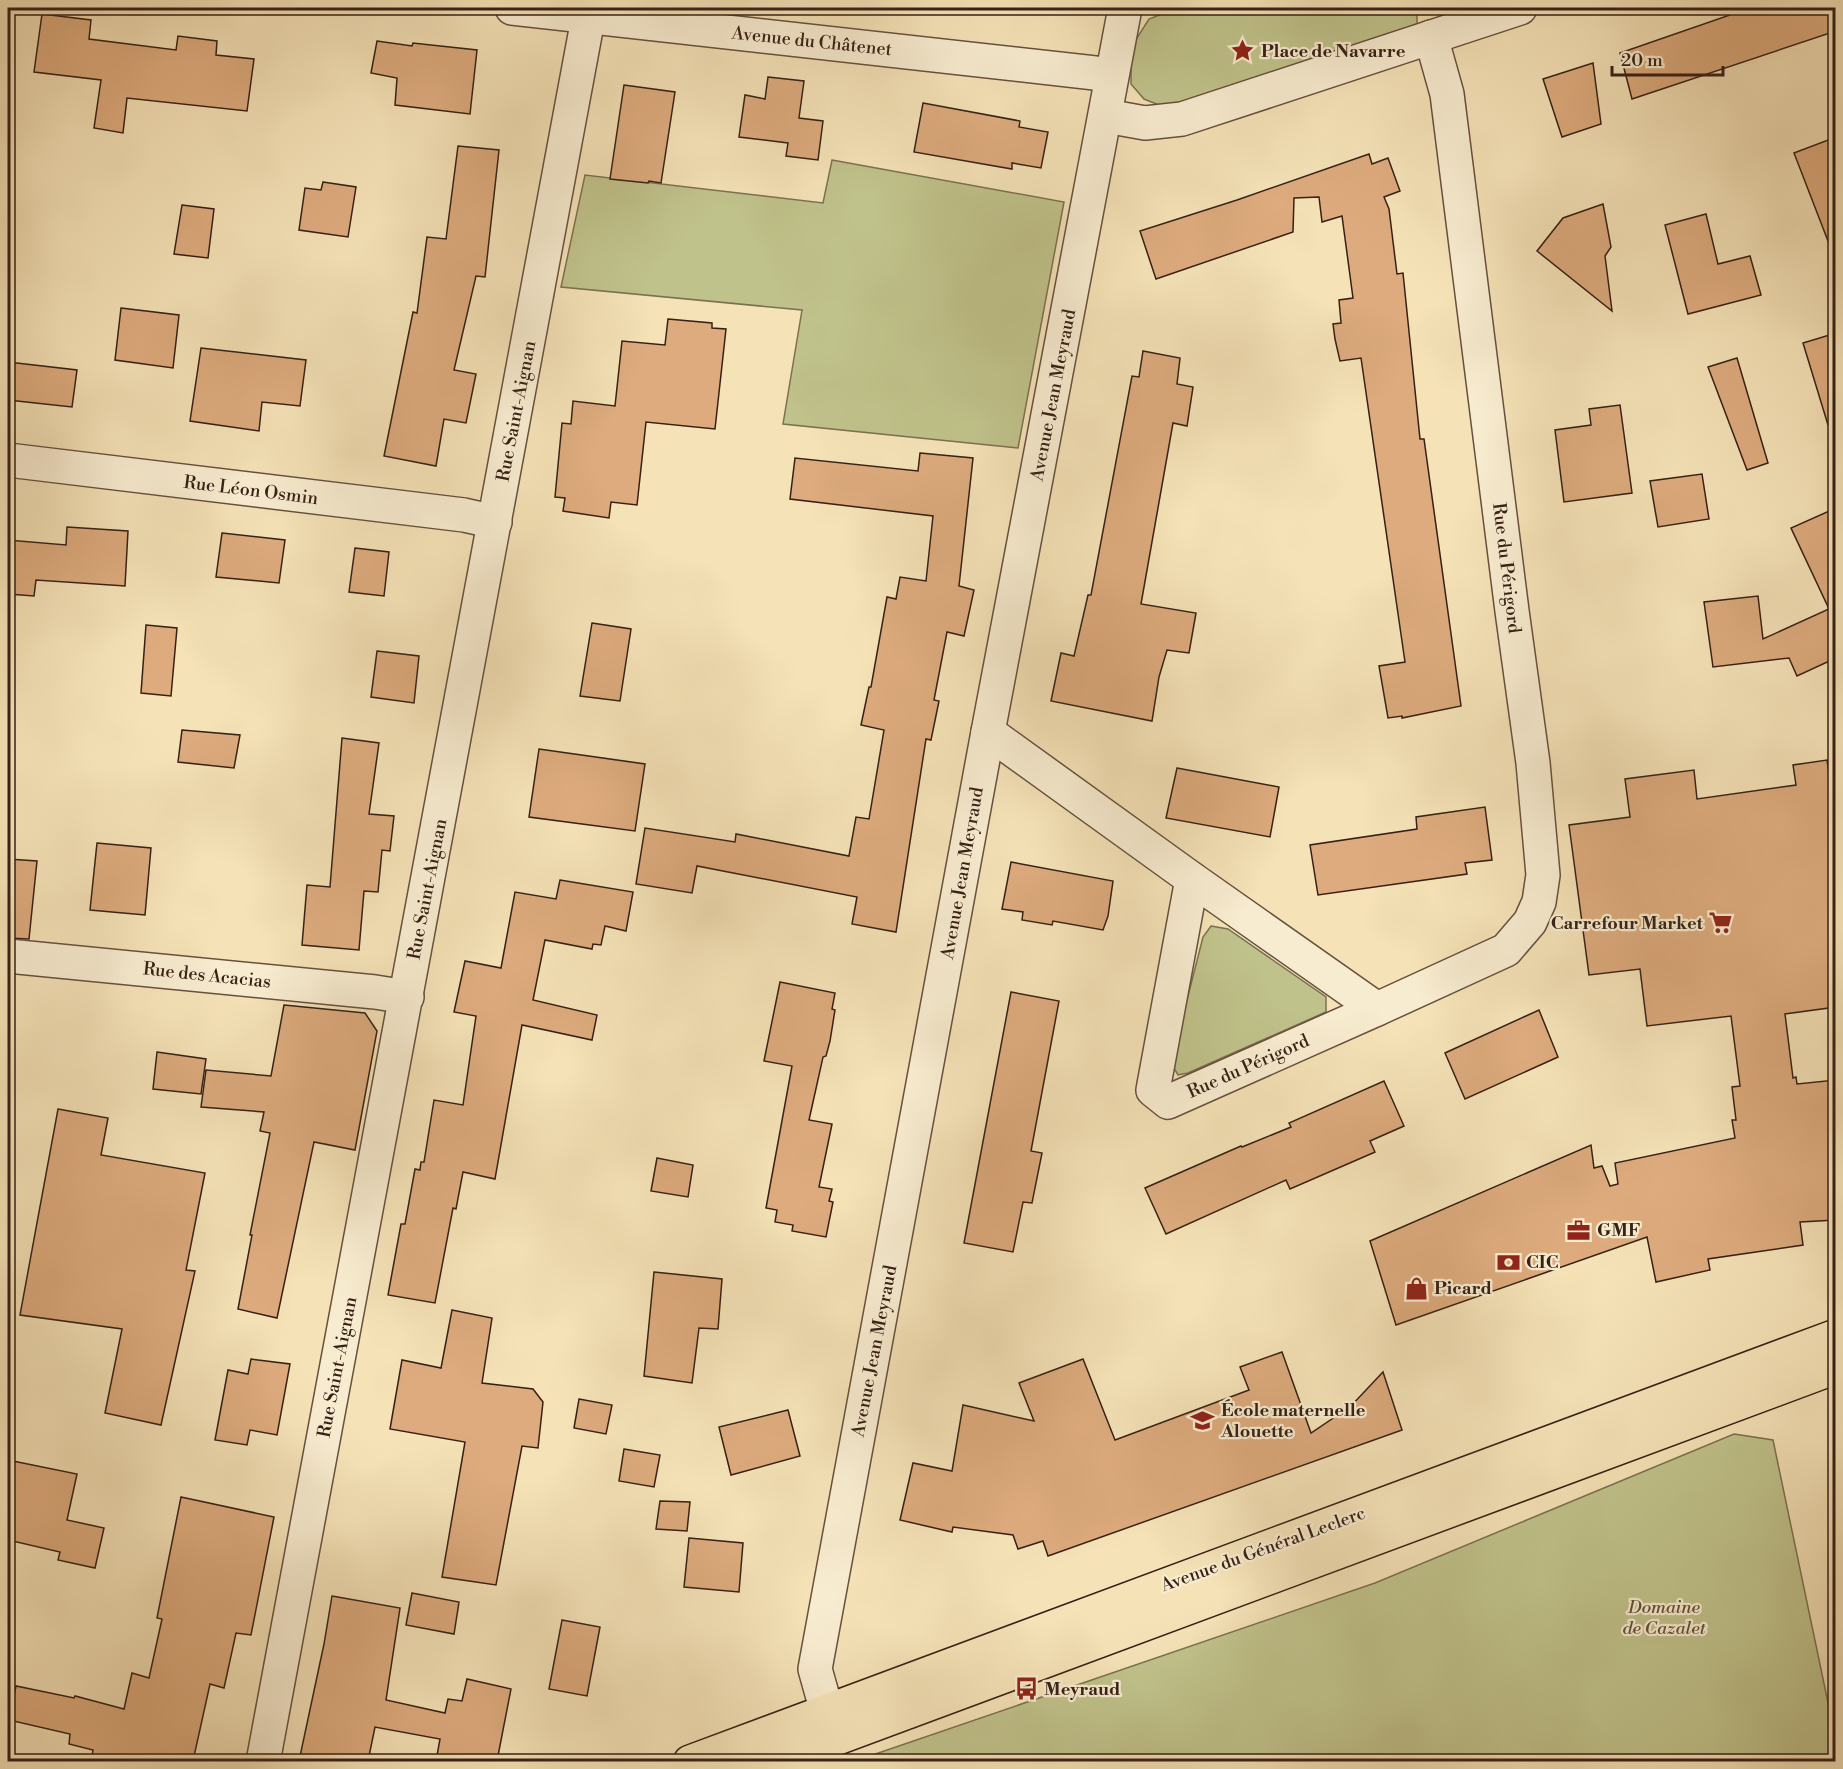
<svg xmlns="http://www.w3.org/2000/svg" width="1843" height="1769" font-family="'Libre Bodoni',serif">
	<rect width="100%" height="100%" fill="#f5e2b7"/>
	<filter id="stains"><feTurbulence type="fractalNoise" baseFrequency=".00333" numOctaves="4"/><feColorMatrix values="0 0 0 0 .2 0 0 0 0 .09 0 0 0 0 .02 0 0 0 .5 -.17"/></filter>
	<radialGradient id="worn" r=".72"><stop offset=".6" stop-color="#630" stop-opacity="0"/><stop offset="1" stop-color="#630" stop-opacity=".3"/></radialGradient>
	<g fill="#c0c28b" stroke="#7b7150" stroke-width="1.5">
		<path d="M1177,8H1417V30L1169,109L1144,99L1131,84V61L1135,41L1149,19Z"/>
		<path d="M832,160L1064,202L1018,448L783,424L802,310L561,287L585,175L823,203Z"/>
		<path d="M1211,926L1228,929L1326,997V1012L1188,1073L1178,1075L1171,1063L1203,937Z"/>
		<path d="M1734,1434L1773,1440L1835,1736V1761H855L1375,1583Z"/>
	</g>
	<g fill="#ddab7d" stroke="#362016" stroke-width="1.5">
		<path d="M1750,8H1836V31L1632,99L1620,53Z"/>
		<path d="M42,14L91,20L89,39L176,50L178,36L217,41L216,55L254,59L247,111L127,98L123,133L94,128L101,80L34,72Z"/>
		<path d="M377,41L412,46L413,43L477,50L470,114L395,105L397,78L371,73Z"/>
		<path d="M1593,63L1601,124L1562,137L1543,79Z"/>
		<path d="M768,77L804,81L799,118L823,121L818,160L786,156L788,143L739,137L745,95L765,99Z"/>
		<path d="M624,85L675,92L661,183L649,181L648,183L610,179Z"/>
		<path d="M923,103L1020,121L1019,127L1048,132L1041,168L1012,163V169L914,152Z"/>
		<path d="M1836,137V254H1833L1794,153Z"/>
		<path d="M458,146L499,150L485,277L476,276L454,370L476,374L466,423L444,419L436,466L384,456L413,312L417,313L427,237L446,239Z"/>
		<path d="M1369,154L1372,164L1388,158L1400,191L1384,197L1389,209L1397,274L1403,273L1420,439H1424L1461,706L1402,718V716L1388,718L1379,666L1405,662L1361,358L1340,361L1335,339L1333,324L1341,323L1339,300L1353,298L1342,216L1322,222L1319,197L1294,198L1293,232L1156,279L1140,231L1237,200Z"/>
		<path d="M323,182L356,187L348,237L299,230L305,188L321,190Z"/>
		<path d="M1603,204L1611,247L1605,256L1612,311L1537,251L1563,218Z"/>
		<path d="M182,205L214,209L208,258L174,254Z"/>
		<path d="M1706,214L1718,264L1750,256L1761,295L1688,314L1665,225Z"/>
		<path d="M121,308L179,315L173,368L115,360Z"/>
		<path d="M668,319L712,323V328L726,329L715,429L646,422L637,505L611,502L609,518L563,511L565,498L555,497L562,423L571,424L573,401L615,406L622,341L665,345Z"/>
		<path d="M1836,333V424L1828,425L1803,343Z"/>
		<path d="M201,348L306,360L300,406L262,402L259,431L190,421Z"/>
		<path d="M1143,351L1180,358L1177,384L1193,387L1187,426L1173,423L1141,604L1196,613L1189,653L1167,650L1159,677L1152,721L1051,701L1061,653L1074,656L1088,595H1091L1132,376L1139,377Z"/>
		<path d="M1737,358L1768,463L1747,470L1708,367Z"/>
		<path d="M8,362L77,370L72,407L8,400Z"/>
		<path d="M1620,405L1632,493L1564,502L1555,430L1591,425L1589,409Z"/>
		<path d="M920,453L973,458L959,586L974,590L964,636L947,632L934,700L939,701L931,740L926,739L896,932L852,924L857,897L697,866L692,893L636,884L645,828L735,842L736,834L849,856L856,817L869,819L884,730L861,725L869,687H871L887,597L896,599L900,577L926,581L933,516L790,499L795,458L918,471Z"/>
		<path d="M1702,474L1709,519L1658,527L1650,481Z"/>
		<path d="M1836,508V658L1797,676L1789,658L1713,667L1704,602L1758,596L1763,639L1829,609L1791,528Z"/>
		<path d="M67,527L128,531L125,586L36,580L34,596L8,594V540L66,545Z"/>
		<path d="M222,533L285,540L279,583L216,577Z"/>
		<path d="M355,548L389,552L384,596L349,592Z"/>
		<path d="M592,623L631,629L620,701L580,696Z"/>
		<path d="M146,625L177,628L171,696L141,693Z"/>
		<path d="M377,651L419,656L414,703L371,697Z"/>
		<path d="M182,730L240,735L234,768L178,762Z"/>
		<path d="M342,738L379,743L369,814L394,816L390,851L382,850L378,892L364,891L359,950L302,945L307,885L330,887Z"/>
		<path d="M539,749L645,764L635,831L529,817Z"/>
		<path d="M1827,760L1830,780H1836V1007L1785,1014L1793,1078L1796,1077L1797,1084L1836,1080V1220L1800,1222L1803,1245L1708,1259L1710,1270L1656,1282L1647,1237L1396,1325L1370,1241L1591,1145L1594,1168L1602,1166L1610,1186L1618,1184L1615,1163L1735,1138L1732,1120H1736L1732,1087L1740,1086L1731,1016L1647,1026L1640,969L1589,975L1569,825L1630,817L1625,779L1694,770L1697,799L1796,785L1793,765Z"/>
		<path d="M1177,768L1279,787L1270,837L1166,818Z"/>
		<path d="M1485,807L1492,860L1465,863L1467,874L1318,895L1310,845L1417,829L1416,817Z"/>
		<path d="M97,843L151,848L145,915L90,910Z"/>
		<path d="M8,859L37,861L29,939L8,938Z"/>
		<path d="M1011,862L1113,881L1108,916L1103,930L1053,921L1052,925L1022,920L1023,912L1002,909Z"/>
		<path d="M560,880L633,892L626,931L605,926L601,945L593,944L592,949L545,940L533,1000L597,1015L592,1040L522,1025L495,1179L463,1172L456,1209L453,1208L435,1303L388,1295L401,1224H405L415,1169L420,1170L421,1162H424L434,1100L463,1105L476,1016L454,1012L465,961L501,968L515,892L556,899Z"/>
		<path d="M780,982L835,993L832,1009L835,1010L830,1041L826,1056L823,1057L809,1120L832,1124L819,1187L832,1189L829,1201L833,1202L826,1237L792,1231L793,1225L775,1222L777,1210L766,1208L792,1066L764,1061Z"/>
		<path d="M1011,992L1059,1001L1031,1151L1042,1153L1032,1203L1023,1202L1013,1252L964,1243Z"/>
		<path d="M284,1005L365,1013L377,1031L355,1150L314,1142L277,1318L238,1309L252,1235H250L270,1133L260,1131L264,1112L201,1107L206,1070L271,1076Z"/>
		<path d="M1539,1010L1558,1057L1465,1099L1445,1053Z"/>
		<path d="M157,1052L206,1059L201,1094L153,1089Z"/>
		<path d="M1384,1081L1404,1126L1370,1141L1375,1152L1290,1189L1286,1180L1166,1234L1145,1188L1241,1146L1242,1147L1291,1127L1289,1123Z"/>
		<path d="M58,1109L108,1118L101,1155L205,1173L186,1270L195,1271L161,1425L105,1413L122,1329L20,1315Z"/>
		<path d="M657,1158L693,1165L688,1197L651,1191Z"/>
		<path d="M654,1272L722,1279L718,1329L699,1328L692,1383L644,1376Z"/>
		<path d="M452,1310L492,1318L482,1383L533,1389L543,1402L538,1448L522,1446L496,1585L442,1577L465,1442L390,1429L402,1360L441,1368Z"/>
		<path d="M1282,1352L1311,1433L1351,1406L1383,1372L1402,1430L1048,1556L1043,1541L1018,1549L1013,1535L953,1527L952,1532L900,1520L913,1463L952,1471L963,1405L1034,1421L1019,1383L1083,1359L1115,1440L1249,1390L1240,1367Z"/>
		<path d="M251,1359L290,1364L277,1435L250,1430L247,1445L215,1440L228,1370L248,1374Z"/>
		<path d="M579,1399L612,1405L606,1434L574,1428Z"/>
		<path d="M788,1410L800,1456L731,1475L719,1427Z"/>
		<path d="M624,1449L660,1455L654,1487L619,1481Z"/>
		<path d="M8,1460L77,1474L67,1520L104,1528L95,1568L58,1560L60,1552L8,1540Z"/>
		<path d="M181,1497L274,1517L251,1635L236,1633L224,1688L210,1684L193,1761H91L93,1750L69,1744L70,1734L9,1720L16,1686L74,1698L75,1696L124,1709L132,1673L149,1678L162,1619L157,1618Z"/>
		<path d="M660,1501L690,1502L687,1531L656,1529Z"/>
		<path d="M689,1538L743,1543L739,1592L684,1587Z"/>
		<path d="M412,1593L459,1602L454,1634L406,1625Z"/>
		<path d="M332,1596L400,1608L386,1700L445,1713L448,1699L462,1701L467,1679L511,1689L497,1761H436L440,1739L375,1727L368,1761H299L324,1644Z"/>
		<path d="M562,1620L600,1627L587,1696L549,1689Z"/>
	</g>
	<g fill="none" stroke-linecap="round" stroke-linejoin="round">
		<defs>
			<g id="minor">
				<path d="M512,8L1095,73L1111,78"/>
				<path d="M1106,116L1145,123L1182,119L1520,8"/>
				<path d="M8,460L464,515L495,522"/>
				<path d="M988,732L1192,879L1377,1009L1506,950L1530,922L1539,902L1543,875L1533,763L1512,611L1447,94L1431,37"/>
				<path d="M1192,879L1153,1090L1168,1102L1377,1009"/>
				<path d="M8,956L375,992L407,997"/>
				<path d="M839,1736L822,1694L815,1669L988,732L1125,8"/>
				<path d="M263,1762L590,8"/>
			</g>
			<g id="major">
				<path d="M690,1762L1836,1336"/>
				<path d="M773,1762L1836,1367"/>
			</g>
		</defs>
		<use href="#minor" stroke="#66503e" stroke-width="36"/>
		<use href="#major" stroke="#362016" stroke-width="36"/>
		<use href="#minor" stroke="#f8ecd0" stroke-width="33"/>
		<use href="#major" stroke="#f5e2b7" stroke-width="33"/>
	</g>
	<defs>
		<symbol id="sight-bare" viewBox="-9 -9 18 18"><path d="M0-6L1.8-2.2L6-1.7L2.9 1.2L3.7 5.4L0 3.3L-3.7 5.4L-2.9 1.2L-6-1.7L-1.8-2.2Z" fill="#8f2418" stroke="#f8ecd0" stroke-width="2.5" paint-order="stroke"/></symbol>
		<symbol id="supermarket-bare" viewBox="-9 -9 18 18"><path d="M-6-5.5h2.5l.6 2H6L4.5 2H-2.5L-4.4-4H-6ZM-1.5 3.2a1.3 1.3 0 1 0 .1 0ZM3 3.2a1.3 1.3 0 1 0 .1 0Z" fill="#8f2418" stroke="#f8ecd0" stroke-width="2.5" paint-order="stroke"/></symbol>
		<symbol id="office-bare" viewBox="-9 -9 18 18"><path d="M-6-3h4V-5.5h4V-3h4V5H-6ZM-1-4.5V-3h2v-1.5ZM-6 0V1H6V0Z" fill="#8f2418" stroke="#f8ecd0" stroke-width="2.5" paint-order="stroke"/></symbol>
		<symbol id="bank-bare" viewBox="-9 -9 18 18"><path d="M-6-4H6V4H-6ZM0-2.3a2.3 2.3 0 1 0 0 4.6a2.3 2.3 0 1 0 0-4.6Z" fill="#8f2418" stroke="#f8ecd0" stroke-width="2.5" paint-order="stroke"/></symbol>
		<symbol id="shop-bare" viewBox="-9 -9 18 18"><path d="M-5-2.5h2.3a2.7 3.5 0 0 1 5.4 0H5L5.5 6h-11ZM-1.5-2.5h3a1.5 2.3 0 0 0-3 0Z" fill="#8f2418" stroke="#f8ecd0" stroke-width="2.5" paint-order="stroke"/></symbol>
		<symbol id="school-bare" viewBox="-9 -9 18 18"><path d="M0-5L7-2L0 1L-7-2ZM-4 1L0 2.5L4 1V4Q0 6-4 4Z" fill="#8f2418" stroke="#f8ecd0" stroke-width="2.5" paint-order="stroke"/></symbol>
		<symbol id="bus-bare" viewBox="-9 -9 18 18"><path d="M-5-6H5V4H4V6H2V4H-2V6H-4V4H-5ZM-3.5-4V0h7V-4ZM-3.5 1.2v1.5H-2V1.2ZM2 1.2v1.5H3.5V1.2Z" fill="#8f2418" stroke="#f8ecd0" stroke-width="2.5" paint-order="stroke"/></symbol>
	</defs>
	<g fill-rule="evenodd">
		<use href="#sight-bare" x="1226" y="34" width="33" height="33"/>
		<use href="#supermarket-bare" x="1704" y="906" width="33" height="33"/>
		<use href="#office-bare" x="1562" y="1214" width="33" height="33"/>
		<use href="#bank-bare" x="1492" y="1246" width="33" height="33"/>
		<use href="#shop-bare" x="1400" y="1272" width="33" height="33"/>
		<use href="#school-bare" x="1186" y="1404" width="33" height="33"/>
		<use href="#bus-bare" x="1010" y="1672" width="33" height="33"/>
	</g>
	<g text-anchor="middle" stroke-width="4.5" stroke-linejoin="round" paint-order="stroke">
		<g font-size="18" fill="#362016" stroke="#f8ecd0">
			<text transform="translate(812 41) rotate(6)" y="6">Avenue du Châtenet</text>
			<text transform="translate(1053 395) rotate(-79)" y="6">Avenue Jean Meyraud</text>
			<text transform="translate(516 411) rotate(-79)" y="6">Rue Saint-Aignan</text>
			<text transform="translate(251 490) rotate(7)" y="6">Rue Léon Osmin</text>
			<text transform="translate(1507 568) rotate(83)" y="6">Rue du Périgord</text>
			<text transform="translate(962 873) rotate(-80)" y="6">Avenue Jean Meyraud</text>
			<text transform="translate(427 889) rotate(-79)" y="6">Rue Saint-Aignan</text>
			<text transform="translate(207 975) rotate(6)" y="6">Rue des Acacias</text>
			<text transform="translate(1248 1066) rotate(-24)" y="6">Rue du Périgord</text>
			<text transform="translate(874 1351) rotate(-79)" y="6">Avenue Jean Meyraud</text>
			<text transform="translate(337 1367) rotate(-79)" y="6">Rue Saint-Aignan</text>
			<text transform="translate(1263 1549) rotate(-20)" y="6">Avenue du Général Leclerc</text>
		</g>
		<g font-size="18" font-weight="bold" fill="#362016" stroke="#f8ecd0" text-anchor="start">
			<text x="1261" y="57">Place de Navarre</text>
			<text x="1703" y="929" text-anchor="end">Carrefour Market</text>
			<text x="1597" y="1236">GMF</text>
			<text x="1526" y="1268">CIC</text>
			<text x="1434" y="1294">Picard</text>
			<text x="1221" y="1416">École maternelle<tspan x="1221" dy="21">Alouette</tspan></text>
			<text x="1044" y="1695">Meyraud</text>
		</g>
		<g font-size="18" font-style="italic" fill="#5f5139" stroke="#f8ecd0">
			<text x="1664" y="1613">Domaine<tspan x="1664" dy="21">de Cazalet</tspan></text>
		</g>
	</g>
	<rect width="1843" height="1769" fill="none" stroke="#f5e2b7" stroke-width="30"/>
	<rect x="9" y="9" width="1825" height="1751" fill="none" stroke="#362016" stroke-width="3"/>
	<rect x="15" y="15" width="1813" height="1739" fill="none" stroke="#362016" stroke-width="1.5"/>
	<path d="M1612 66v9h111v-9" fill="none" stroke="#362016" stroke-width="3"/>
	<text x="1621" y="66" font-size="18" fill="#362016" stroke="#f8ecd0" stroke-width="4.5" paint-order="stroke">20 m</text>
	<rect width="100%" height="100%" filter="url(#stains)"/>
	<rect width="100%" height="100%" fill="url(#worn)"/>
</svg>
